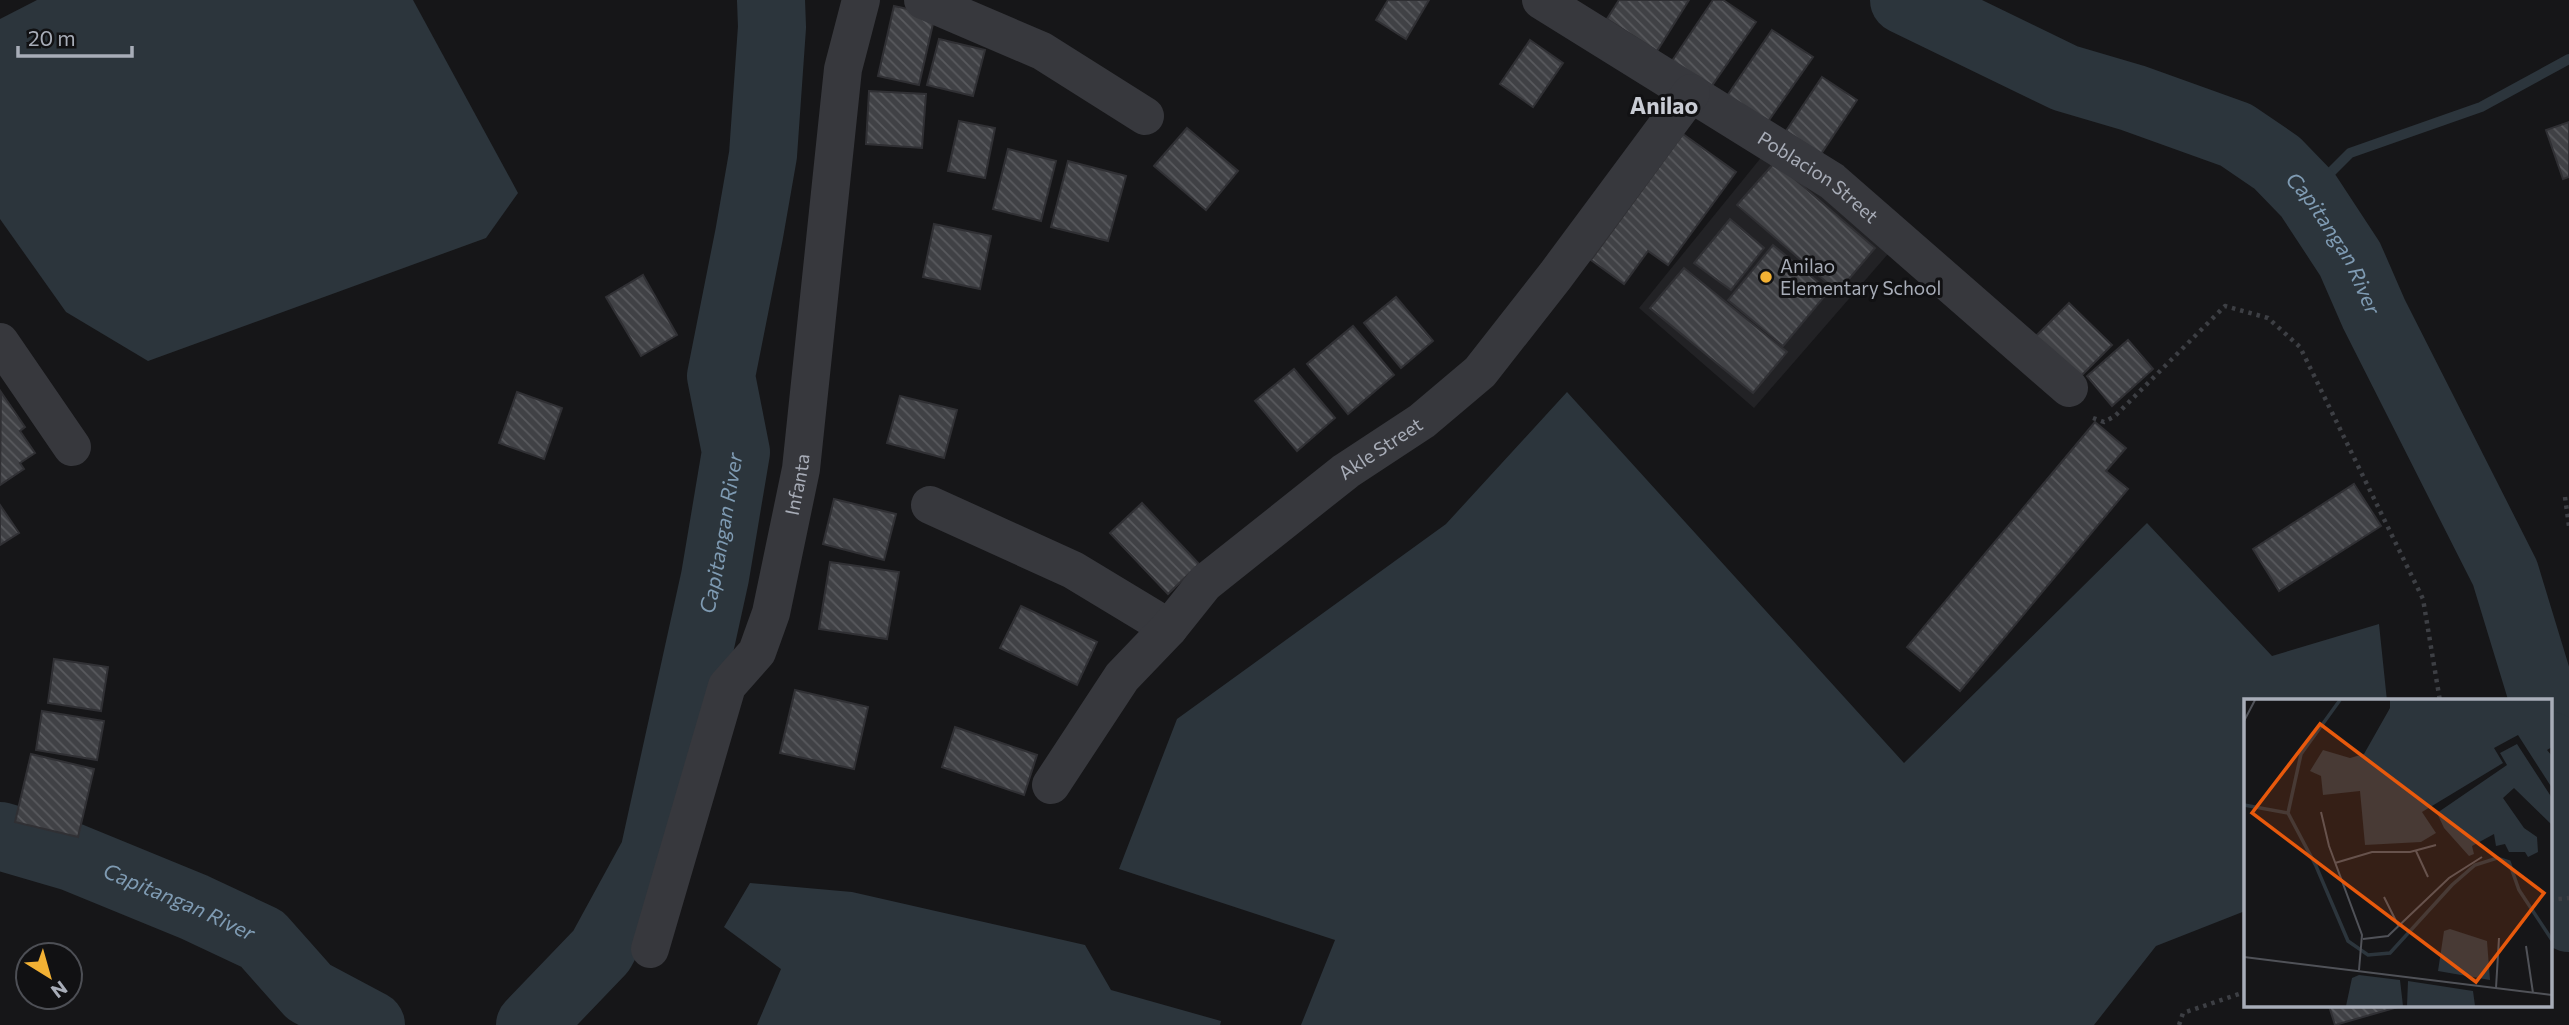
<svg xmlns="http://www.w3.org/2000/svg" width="2569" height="1025" font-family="Commissioner,sans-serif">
	<defs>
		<pattern id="building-back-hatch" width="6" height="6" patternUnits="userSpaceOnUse" patternTransform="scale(1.75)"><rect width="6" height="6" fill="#404145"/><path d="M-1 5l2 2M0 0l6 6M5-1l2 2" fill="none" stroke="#595a5e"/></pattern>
	</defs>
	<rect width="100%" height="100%" fill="#161618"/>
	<path fill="#222225" d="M1768,149L1894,247L1754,408L1639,308Z"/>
	<g fill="#2c353c">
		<path d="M37,0H413L518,193L486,238L148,361L66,312L0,219V19Z"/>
		<path d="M1567,392L1904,763L2147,523L2272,656L2379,624L2387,701H2245V911L2156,946L2094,1025H1301L1335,940L1119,869L1177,719L1446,524Z"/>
		<path d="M750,883L852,892L1085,945L1111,990L1221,1021L1220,1025H757L781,969L724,927Z"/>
	</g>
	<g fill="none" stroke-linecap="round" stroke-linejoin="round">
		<path stroke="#2c353c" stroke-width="10" d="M2308,195L2350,153L2481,107L2569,59"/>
		<g stroke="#2c353c" stroke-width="68">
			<path id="s1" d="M1904,0L2065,78L2133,98L2236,135L2277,163L2308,195L2350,259L2374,314L2505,573L2544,701"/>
			<path d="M2550,746L2569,918"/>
			<path id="s2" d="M0,836L72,857L194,907L262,939L309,992L371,1025"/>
			<path id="s3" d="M530,1025L601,951L654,854L715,577L736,452L721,376L749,235L763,155L772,27L771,0"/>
		</g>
	</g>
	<g fill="url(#building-back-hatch)" stroke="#303034" stroke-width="2">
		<path d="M1388,0H1429L1406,39L1376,20Z"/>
		<path d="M1619,0H1689L1657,51L1607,19Z"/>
		<path d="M1713,0H1723L1756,22L1711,87L1672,61Z"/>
		<path d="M894,6L935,15L919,85L878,76Z"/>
		<path d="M1772,30L1813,57L1767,123L1727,96Z"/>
		<path d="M939,39L985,50L973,96L927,85Z"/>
		<path d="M1530,40L1563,63L1533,107L1500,84Z"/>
		<path d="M1822,77L1857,100L1821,154L1786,131Z"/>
		<path d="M869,91L926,94L922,148L866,144Z"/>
		<path d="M959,121L995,128L985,178L948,171Z"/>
		<path d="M2569,122V177L2563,179L2546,130Z"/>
		<path d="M1187,128L1238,171L1206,210L1154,166Z"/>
		<path d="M1683,134L1736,172L1668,265L1648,251L1624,284L1591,260Z"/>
		<path d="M1008,149L1056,161L1041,221L993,209Z"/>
		<path d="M1068,161L1126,176L1108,241L1051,227Z"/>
		<path d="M1775,162L1875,248L1838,292L1737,205Z"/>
		<path d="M1730,219L1764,248L1731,290L1694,263Z"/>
		<path d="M934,224L991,236L980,289L923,277Z"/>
		<path d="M1773,245L1829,291L1783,346L1728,300Z"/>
		<path d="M1684,268L1787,352L1753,393L1650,308Z"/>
		<path d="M643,275L677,335L641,356L606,297Z"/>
		<path d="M1396,297L1433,341L1401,368L1364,323Z"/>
		<path d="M2069,303L2112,345L2075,382L2032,340Z"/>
		<path d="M1353,326L1394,375L1348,414L1307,364Z"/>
		<path d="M2128,340L2153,369L2112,406L2087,376Z"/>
		<path d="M1294,369L1335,418L1297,451L1255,401Z"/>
		<path d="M1,392L25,427L20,431L35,453L20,463L24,469L0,485Z"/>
		<path d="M517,392L562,408L544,459L499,443Z"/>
		<path d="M900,396L957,410L944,458L887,443Z"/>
		<path d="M2095,422L2126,448L2106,471L2128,489L1960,691L1907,647Z"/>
		<path d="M2354,484L2381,526L2279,591L2253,549Z"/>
		<path d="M834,499L896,514L884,560L823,544Z"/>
		<path d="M1142,503L1199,564L1168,594L1110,533Z"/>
		<path d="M0,505L19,533L0,545Z"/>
		<path d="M830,562L899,572L887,639L819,629Z"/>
		<path d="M1021,606L1097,642L1077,685L1000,648Z"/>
		<path d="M54,659L108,667L101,711L48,703Z"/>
		<path d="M795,690L868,707L854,769L780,753Z"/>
		<path d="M42,711L104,721L97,760L36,750Z"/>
		<path d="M955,727L1037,755L1024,795L942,767Z"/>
		<path d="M31,754L94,769L78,837L15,822Z"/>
		<path d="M2329,1006H2397L2398,1007L2335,1025Z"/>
	</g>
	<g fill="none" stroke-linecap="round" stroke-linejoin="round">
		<g stroke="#3d3f44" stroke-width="4.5" stroke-dasharray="3.5 5" stroke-linecap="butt">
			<path d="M2093,418L2104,422L2115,416L2225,306L2268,318L2300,347L2423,599L2440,701"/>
			<path d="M2565,497L2569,526"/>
			<path d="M2550,900L2569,898"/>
			<path d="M2179,1025L2183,1013L2245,992"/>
		</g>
		<g stroke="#37383d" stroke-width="38">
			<path d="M923,0L1042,51L1145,116"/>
			<path id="s4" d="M1541,0L1832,181L2069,388"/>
			<path d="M0,342L72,447"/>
			<path d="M930,505L1073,570L1169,628"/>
			<path id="s5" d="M1051,785L1122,677L1169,628L1205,583L1346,471L1422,421L1480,372L1556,275L1691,93"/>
			<path id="s6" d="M650,949L727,686L757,652L771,613L801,469L843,69L861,0"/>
		</g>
	</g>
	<circle fill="#f2b134" stroke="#111113" stroke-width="2.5" cx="1766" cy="277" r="7"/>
	<g text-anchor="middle" stroke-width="6" stroke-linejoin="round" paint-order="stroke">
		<g font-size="19" fill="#a8adb8" stroke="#111113">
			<text dy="7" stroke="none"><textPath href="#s4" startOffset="329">Poblacion Street</textPath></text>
			<text dy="7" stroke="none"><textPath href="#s5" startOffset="476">Akle Street</textPath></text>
			<text dy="7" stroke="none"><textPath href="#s6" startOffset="492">Infanta</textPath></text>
		</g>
		<g font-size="19" fill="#a8adb8" stroke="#111113" text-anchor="start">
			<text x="1780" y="273">Anilao<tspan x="1780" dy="22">Elementary School</tspan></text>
		</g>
		<g font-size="21" font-style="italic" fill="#7f9bb3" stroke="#111113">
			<text dy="7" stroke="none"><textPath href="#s1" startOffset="508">Capitangan River</textPath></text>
			<text dy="7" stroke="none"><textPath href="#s3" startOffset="541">Capitangan River</textPath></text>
			<text dy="7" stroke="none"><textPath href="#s2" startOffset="191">Capitangan River</textPath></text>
		</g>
		<g font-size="23" font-weight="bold" fill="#c9ccd4" stroke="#111113">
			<text x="1664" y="114">Anilao</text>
		</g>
	</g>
	<g transform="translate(2244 699)">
		<rect width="308" height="308" fill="#161618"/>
		<path d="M146,1H308V48L303,51L308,57V89L274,36L250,49L259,64L178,113L192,134L177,143L121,146L116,92L79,96L77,77L66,72L79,51L106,59L120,55L146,9ZM273,45L308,99V126L270,89L259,99L280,129L293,138L294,153L284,158L281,153H265L261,145L252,147L250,135L228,147L230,155L225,157L200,129L193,114L263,66L256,54ZM206,230L243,242L246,281L194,272L200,232ZM115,276L156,281L159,307H102L108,279ZM164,282L229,292L231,307H163Z" fill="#2c353c"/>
		<path fill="none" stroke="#2c353c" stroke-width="3.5" d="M96,1L57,55L44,114L72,167L104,242L124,256L146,254L208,186L231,166L253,159L265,163L275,191L308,241M0,106L44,114"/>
		<path fill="none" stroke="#505258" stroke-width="2" d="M0,22L11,1M77,113L85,147L118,236L115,271M172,152L184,178M91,164L128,153H166L192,146M140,198L155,228M119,240L144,237L205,179L238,158M282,247L289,294M0,258L308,296M252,289L255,239"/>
		<path fill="#e8590c" fill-opacity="0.15" stroke="#e8590c" stroke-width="3.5" d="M76,25L300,194L232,283L8,114Z"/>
		<rect width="308" height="308" fill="none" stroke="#a8adb8" stroke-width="3.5"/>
	</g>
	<g transform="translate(49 976) rotate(143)"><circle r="33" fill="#111113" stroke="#4d4f55" stroke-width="2"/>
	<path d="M0-5L12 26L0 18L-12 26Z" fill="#f2b134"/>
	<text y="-10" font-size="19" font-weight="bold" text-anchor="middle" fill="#a8adb8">N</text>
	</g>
	<path d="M18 46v10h114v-10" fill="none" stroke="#a8adb8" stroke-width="3.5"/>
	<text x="28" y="46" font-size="21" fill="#a8adb8" stroke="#111113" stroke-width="5" paint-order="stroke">20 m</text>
</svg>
